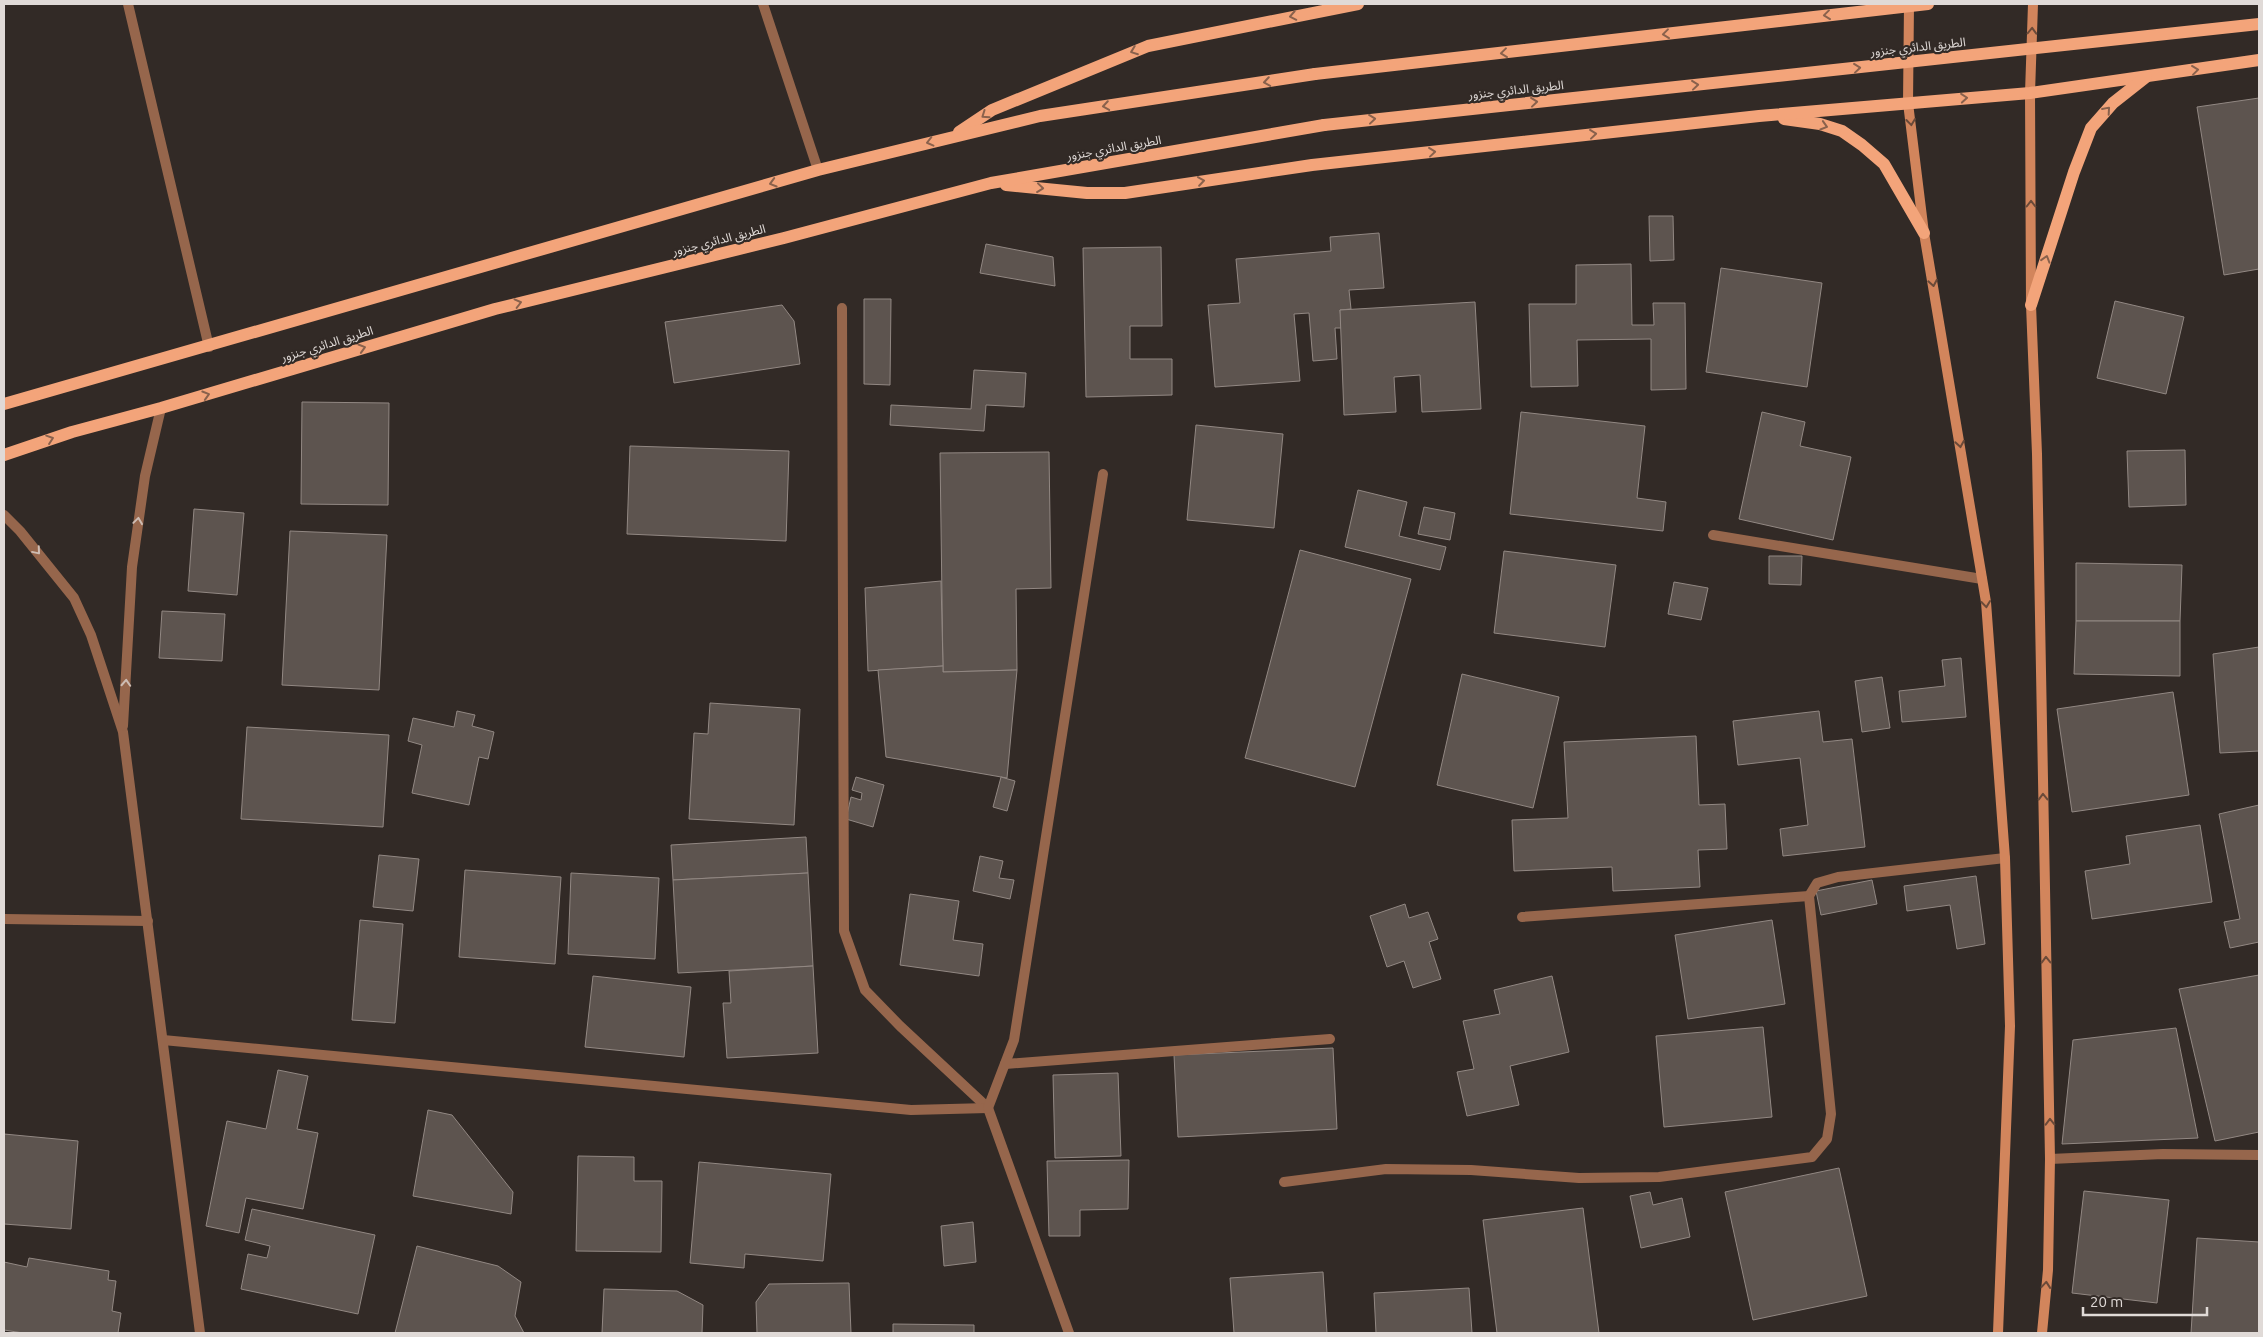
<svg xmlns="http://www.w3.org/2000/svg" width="2263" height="1337" font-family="Ubuntu,'Noto Sans Arabic',sans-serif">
	<rect width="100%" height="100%" fill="#322a26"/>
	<g fill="#5d544f" stroke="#928883">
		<path d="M2259,98V269L2224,275L2197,107Z"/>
		<path d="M1649,216H1673L1674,260L1650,261Z"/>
		<path d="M1379,233L1384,288L1349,290L1351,309L1340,310L1342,328H1335L1337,359L1313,361L1309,313L1294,314L1300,381L1215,387L1208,305L1240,303L1236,259L1331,251L1330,237Z"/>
		<path d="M986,244L1053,257L1055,286L980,273Z"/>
		<path d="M1161,247L1162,326H1130V359H1172V395L1086,397L1083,248Z"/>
		<path d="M1631,264L1632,325H1654L1653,303H1685L1686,389L1651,390V339L1577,340L1578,386L1531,387L1529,304H1576V265Z"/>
		<path d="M1721,268L1822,283L1807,387L1706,372Z"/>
		<path d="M864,299H891L890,385L864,384Z"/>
		<path d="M2115,301L2184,317L2166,394L2097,378Z"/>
		<path d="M1475,302L1481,409L1422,412L1420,375L1394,377L1396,412L1344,415L1340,310Z"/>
		<path d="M782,305L794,321L800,364L674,383L665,322Z"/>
		<path d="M974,370L1026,373L1024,407L986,405L984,431L890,425L891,405L971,409Z"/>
		<path d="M302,402L389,403L388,505L301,504Z"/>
		<path d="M1521,412L1645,426L1637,498L1666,502L1663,531L1510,514Z"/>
		<path d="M1762,412L1805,422L1800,446L1851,457L1833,540L1739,519Z"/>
		<path d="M1196,425L1283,434L1274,528L1187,520Z"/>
		<path d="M630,446L789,451L786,541L627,534Z"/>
		<path d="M2185,450L2186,505L2129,507L2127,451Z"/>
		<path d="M1049,452L1051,588L1016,589L1017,670L943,672L940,453Z"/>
		<path d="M1358,490L1407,502L1399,536L1446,547L1440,570L1345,547Z"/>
		<path d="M1424,507L1455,513L1450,540L1418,534Z"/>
		<path d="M194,509L244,513L237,595L188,591Z"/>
		<path d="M290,531L387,535L379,690L282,685Z"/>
		<path d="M1300,550L1411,579L1355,787L1245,758Z"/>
		<path d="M1504,551L1616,565L1605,647L1494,633Z"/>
		<path d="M1769,556H1802L1801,585L1769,584Z"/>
		<path d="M2076,563L2182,565L2180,621H2076Z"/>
		<path d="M941,581L943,666L868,671L865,588Z"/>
		<path d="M1674,582L1708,588L1701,620L1668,614Z"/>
		<path d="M162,611L225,614L222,661L159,658Z"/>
		<path d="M2076,621H2180V676L2074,674Z"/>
		<path d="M2259,647V751L2220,753L2213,654Z"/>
		<path d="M1961,658L1966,717L1902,722L1899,691L1945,686L1942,660Z"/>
		<path d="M943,666V672L1017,670L1007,778L886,757L878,670Z"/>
		<path d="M1462,674L1559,697L1533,808L1437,785Z"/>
		<path d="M1882,677L1890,728L1862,732L1855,681Z"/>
		<path d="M2173,692L2189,795L2072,812L2057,709Z"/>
		<path d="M710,703L800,709L794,825L689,819L694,733L708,734Z"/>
		<path d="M457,711L475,715L472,726L494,732L488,759L479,757L469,805L412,793L422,745L408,741L413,718L454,727Z"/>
		<path d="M1819,711L1823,742L1852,739L1865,847L1783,856L1780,829L1808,825L1800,758L1738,765L1733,721Z"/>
		<path d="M247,727L389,735L383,827L241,819Z"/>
		<path d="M1696,736L1699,805L1725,804L1727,849L1698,850L1700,887L1613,891L1612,867L1514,871L1512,820L1568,818L1564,742Z"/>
		<path d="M856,777L884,785L873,827L846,819L851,797L861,800L862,793L852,790Z"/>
		<path d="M1001,777L1015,781L1007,811L993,807Z"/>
		<path d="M2259,805V942L2230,948L2224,922L2240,919L2219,814Z"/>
		<path d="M2200,825L2212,902L2092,919L2085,871L2130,864L2126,836Z"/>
		<path d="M806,837L808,873L673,880L671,845Z"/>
		<path d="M379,855L419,859L413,911L373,907Z"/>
		<path d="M980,856L1003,861L999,878L1014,880L1010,899L973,891Z"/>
		<path d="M465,870L561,877L555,964L459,957Z"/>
		<path d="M571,873L659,878L655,959L568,954Z"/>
		<path d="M808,873L813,966L678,973L673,880Z"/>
		<path d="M1976,876L1985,944L1957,949L1950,905L1907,911L1904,886Z"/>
		<path d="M1872,880L1877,904L1821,915L1816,891Z"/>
		<path d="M910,894L959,901L953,940L983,944L979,976L900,965Z"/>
		<path d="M1405,904L1409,918L1428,912L1438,939L1429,942L1441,979L1413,988L1404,961L1387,967L1370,916Z"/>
		<path d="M360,920L403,924L395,1023L352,1020Z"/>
		<path d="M1772,920L1785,1004L1688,1019L1675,935Z"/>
		<path d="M813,966L818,1053L727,1058L723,1003H731L729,971Z"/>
		<path d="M2259,975V1132L2215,1141L2179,989Z"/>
		<path d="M593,976L691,987L684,1057L585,1047Z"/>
		<path d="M1552,976L1569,1052L1510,1066L1519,1105L1467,1116L1457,1072L1474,1069L1463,1021L1500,1014L1494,990Z"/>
		<path d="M1763,1027L1772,1117L1664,1127L1656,1036Z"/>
		<path d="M2176,1028L2198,1138L2062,1144L2073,1040Z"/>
		<path d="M1333,1048L1337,1129L1178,1137L1174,1055Z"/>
		<path d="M278,1070L308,1076L297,1129L318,1133L303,1209L246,1198L239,1233L206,1226L227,1121L266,1129Z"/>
		<path d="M1118,1073L1121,1156L1055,1158L1053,1075Z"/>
		<path d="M428,1110L452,1115L513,1192L511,1214L413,1196Z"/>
		<path d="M4,1134L78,1141L71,1229L4,1224Z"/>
		<path d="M578,1156L634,1157V1181H662L661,1252L576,1251Z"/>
		<path d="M1129,1160L1128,1209L1080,1210V1236H1049L1047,1161Z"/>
		<path d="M699,1162L831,1174L823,1261L745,1254L744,1268L690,1263Z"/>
		<path d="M1839,1168L1867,1296L1753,1320L1725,1192Z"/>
		<path d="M2084,1191L2169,1200L2157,1303L2072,1293Z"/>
		<path d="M1650,1192L1653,1205L1682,1198L1690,1237L1641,1248L1630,1196Z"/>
		<path d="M1583,1208L1599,1333H1497L1483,1220Z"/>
		<path d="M252,1209L375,1235L358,1314L241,1289L248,1254L267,1258L270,1246L245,1240Z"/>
		<path d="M973,1222L976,1262L944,1266L941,1226Z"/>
		<path d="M2197,1238L2259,1242V1333H2191Z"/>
		<path d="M417,1246L498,1266L521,1282L515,1316L524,1333H395Z"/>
		<path d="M29,1258L109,1271L108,1280L116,1281L112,1311L121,1313L118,1333H23L4,1330V1262L27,1267Z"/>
		<path d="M1323,1272L1327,1333H1234L1230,1278Z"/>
		<path d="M849,1283L851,1333H757L756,1302L769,1284Z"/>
		<path d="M1469,1288L1472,1333H1376L1374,1293Z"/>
		<path d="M604,1289L677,1291L703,1305L702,1333H602Z"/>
		<path d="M893,1324L974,1325V1333H893Z"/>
	</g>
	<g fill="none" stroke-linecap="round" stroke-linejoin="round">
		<g stroke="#96664c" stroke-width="10">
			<path d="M128,4L209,347"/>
			<path d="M763,4L818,170"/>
			<path d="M842,308L844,931L865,990L900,1026L988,1108L1069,1333"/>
			<path d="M1713,535L1982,579"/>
			<path d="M1522,917L1809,896"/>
			<path d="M4,919L148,921"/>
			<path d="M163,1040L911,1110L988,1108"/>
			<path d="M1005,1064L1330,1039"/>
			<path d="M988,1108L1014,1040L1103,474"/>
			<path d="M2050,1159L2163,1154L2259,1155"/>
			<path d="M1284,1182L1386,1169L1471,1170L1579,1178L1659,1177L1812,1157L1827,1139L1831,1114L1809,896L1817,883L1838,877L2005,858"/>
		</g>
		<g stroke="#96664c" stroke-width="10">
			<path d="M4,515L20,531L74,598L91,635L123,732L200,1333"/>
			<path d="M123,726L132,567L145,476L161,408"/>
		</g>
		<g stroke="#d2855c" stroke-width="10">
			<path d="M1909,4L1908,103L1924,233L1986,602L2005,858L2010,1026L1998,1333"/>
			<path d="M2033,4L2030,93L2031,305L2037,454L2050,1159L2048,1270L2042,1333"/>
		</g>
		<g stroke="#f3a47a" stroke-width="12">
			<path d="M1784,119L1820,124L1842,131L1862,145L1884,164L1924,233"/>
			<path d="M959,132L992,110L1148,46L1358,4"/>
			<path d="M1006,185L1087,193H1125L1312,165L1759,116L2030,93L2259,60"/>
			<path d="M2031,305L2074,172L2091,128L2113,103L2146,77"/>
			<path d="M4,404L818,170L1040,116L1315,74"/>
			<path d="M4,455L72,432L161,408L495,309L784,238L991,183L1324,125"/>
		</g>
		<g stroke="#f3a47a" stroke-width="12">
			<path d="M1315,74L1928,4"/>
			<path d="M1324,125L2259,24"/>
		</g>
	</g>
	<defs><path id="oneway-chevron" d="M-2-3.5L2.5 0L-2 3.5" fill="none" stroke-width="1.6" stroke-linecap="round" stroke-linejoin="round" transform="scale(1.25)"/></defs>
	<g stroke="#89614c">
		<use href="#oneway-chevron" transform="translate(1827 15) rotate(173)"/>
		<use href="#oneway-chevron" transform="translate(1293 16) rotate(169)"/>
		<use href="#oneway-chevron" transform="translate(1666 34) rotate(173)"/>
		<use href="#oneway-chevron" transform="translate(1134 51) rotate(159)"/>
		<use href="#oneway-chevron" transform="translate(1504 53) rotate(173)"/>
		<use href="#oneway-chevron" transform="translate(1857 68) rotate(-6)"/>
		<use href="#oneway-chevron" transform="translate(2195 70) rotate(-7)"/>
		<use href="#oneway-chevron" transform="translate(1267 82) rotate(171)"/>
		<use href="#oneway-chevron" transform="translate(1695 85) rotate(-6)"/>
		<use href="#oneway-chevron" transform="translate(1964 98) rotate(-5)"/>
		<use href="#oneway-chevron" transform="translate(1534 102) rotate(-6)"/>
		<use href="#oneway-chevron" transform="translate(1106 106) rotate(171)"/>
		<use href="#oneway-chevron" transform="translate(2107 110) rotate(-49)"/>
		<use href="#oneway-chevron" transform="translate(985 115) rotate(145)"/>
		<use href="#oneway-chevron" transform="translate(1372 119) rotate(-6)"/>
		<use href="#oneway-chevron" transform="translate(1824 126) rotate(17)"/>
		<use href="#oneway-chevron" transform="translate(1593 134) rotate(-6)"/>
		<use href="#oneway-chevron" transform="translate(930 142) rotate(166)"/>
		<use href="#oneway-chevron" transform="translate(1432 152) rotate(-6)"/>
		<use href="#oneway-chevron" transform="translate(1201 181) rotate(-8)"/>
		<use href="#oneway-chevron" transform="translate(773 183) rotate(164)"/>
		<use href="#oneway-chevron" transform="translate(1040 188) rotate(6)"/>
		<use href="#oneway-chevron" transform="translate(2046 259) rotate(-73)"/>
		<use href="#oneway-chevron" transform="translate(518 303) rotate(-14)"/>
		<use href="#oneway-chevron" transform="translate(362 348) rotate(-17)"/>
		<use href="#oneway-chevron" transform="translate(206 395) rotate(-17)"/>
		<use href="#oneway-chevron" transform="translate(50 439) rotate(-19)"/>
	</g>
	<g stroke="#6a4a39">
		<use href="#oneway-chevron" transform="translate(2032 31) rotate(-88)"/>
		<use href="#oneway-chevron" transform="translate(1911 122) rotate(83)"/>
		<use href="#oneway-chevron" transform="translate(2031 204) rotate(-90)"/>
		<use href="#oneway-chevron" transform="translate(1933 283) rotate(80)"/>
		<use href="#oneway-chevron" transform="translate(1960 444) rotate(81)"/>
		<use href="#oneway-chevron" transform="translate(1986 604) rotate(84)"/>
		<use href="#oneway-chevron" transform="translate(2043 797) rotate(-91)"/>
		<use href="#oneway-chevron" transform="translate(2046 960) rotate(-91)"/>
		<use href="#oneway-chevron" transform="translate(2050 1122) rotate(-91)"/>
		<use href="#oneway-chevron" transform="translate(2046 1285) rotate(-85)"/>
	</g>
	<g stroke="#cebdb4">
		<use href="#oneway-chevron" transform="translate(138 521) rotate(-82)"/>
		<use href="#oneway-chevron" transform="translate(37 551) rotate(50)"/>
		<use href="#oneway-chevron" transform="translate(126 683) rotate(-87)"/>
	</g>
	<g text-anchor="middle" stroke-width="4.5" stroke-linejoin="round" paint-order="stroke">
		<g font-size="12" fill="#e0dad7" stroke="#322a26">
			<text transform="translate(1918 47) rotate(-6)" y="4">الطريق الدائري جنزور</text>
			<text transform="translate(1516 90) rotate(-6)" y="4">الطريق الدائري جنزور</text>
			<text transform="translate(1114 148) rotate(-10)" y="4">الطريق الدائري جنزور</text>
			<text transform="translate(719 240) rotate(-14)" y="4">الطريق الدائري جنزور</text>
			<text transform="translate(327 344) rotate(-17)" y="4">الطريق الدائري جنزور</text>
		</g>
	</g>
	<rect width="2263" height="1337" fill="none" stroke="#e0dad7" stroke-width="10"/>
	<path d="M2083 1307v8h124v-8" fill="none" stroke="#e0dad7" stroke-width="2.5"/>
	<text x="2090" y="1307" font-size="15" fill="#e0dad7" stroke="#322a26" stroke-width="4" paint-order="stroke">20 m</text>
</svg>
